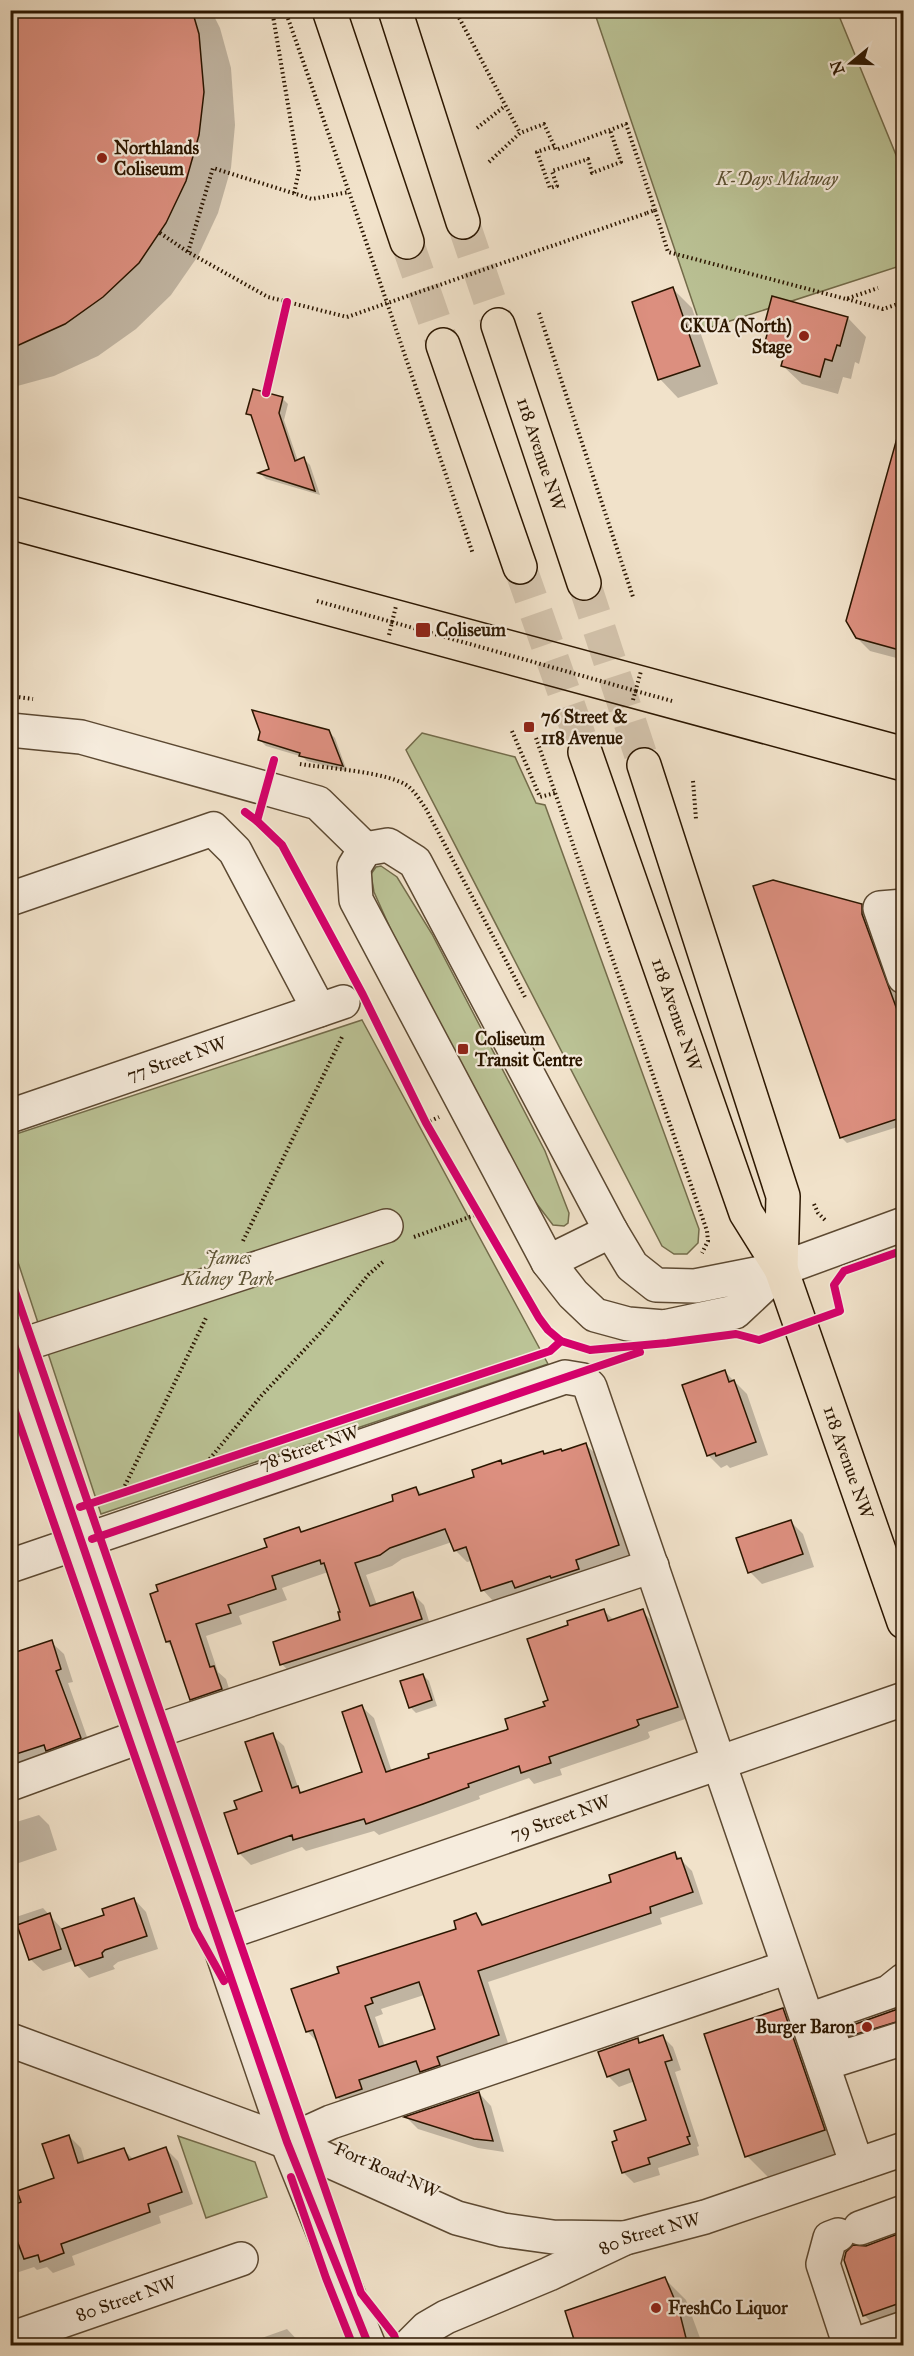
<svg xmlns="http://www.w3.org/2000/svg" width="914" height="2356" font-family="'IM FELL Great Primer',serif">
	<rect width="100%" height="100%" fill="#f1e2ca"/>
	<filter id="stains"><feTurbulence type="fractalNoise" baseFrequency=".00333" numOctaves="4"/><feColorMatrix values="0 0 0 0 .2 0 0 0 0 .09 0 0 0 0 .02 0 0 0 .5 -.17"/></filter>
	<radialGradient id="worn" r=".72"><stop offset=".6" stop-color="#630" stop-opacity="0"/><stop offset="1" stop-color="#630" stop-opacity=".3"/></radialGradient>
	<g fill="#bbc396" stroke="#736c4b" stroke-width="1.5">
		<path d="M594,11H837L903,172V265L702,330Z"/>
		<path d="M422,733L515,757L536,803L545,805L699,1229L698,1243L687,1254H674L662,1246L406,750Z"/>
		<path d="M381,866L397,877L432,934L545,1151L569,1213L568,1223L564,1226L553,1225L530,1195L403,957L374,892L371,874L376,867Z"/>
		<path d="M362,1020L548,1364L101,1514L11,1241L10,1136Z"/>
		<path d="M178,2136L255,2162L267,2197L206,2218Z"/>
	</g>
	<g fill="#0003" fill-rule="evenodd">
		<path d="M10,10H211L220,28L231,68L235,125L231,168L218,213L198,256L171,295L136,329L98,356L54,376L10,388Z"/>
		<path d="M673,289L692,308L718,384L678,398L660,379Z"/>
		<path d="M848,318L866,337L859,364L855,362L851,379L843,377L838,394L802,384L783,366L784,360L766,342L770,329L766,325Z"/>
		<path d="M282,398L288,404L284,420L298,461L304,459L310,465L320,495L266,479L261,474L271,470L254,419L248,413Z"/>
		<path d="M904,414V660L870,651L857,638L848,620Z"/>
		<path d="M328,731L335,738L347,771L307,761L303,757L266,746L260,740Z"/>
		<path d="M861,905L867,911L868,921L904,1018V1125L847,1143L841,1137Z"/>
		<path d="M725,1372L747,1394L768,1455L730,1468L727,1465L721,1468L708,1455Z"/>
		<path d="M586,1445L598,1456L630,1557L494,1602L483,1590L472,1561L467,1562L456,1551L452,1542L402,1559L392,1566L366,1575L377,1605L412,1593L424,1605L432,1631L293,1676L282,1664L342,1621V1612L328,1572L282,1588L287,1600L239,1616L242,1624L206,1636L218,1672L226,1679L233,1701L203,1711L191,1699L175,1649L167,1642L269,1547L299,1529L303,1533L395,1502L416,1488L423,1495L476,1478L500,1462L504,1465L563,1453Z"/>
		<path d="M791,1522L803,1534L814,1567L762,1584L750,1572Z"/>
		<path d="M604,1611L614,1620L642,1611L654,1623L688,1718L648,1732L650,1737L648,1739L560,1769L562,1775L534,1784L529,1778L479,1796L480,1799L436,1815L379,1835L374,1831L306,1851L302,1847L251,1865L239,1853V1810L264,1792L272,1735L284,1746L299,1790L303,1793L364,1773L362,1707L374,1718L392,1772L507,1731L547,1706L550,1701L570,1626Z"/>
		<path d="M51,1642L64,1654L73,1682L68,1683L92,1751L15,1771L10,1766V1655Z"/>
		<path d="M423,1675L429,1681L437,1706L416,1713L410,1707Z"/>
		<path d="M39,1815L49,1825L57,1850L10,1866V1824Z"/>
		<path d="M675,1854L692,1871L703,1904L660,1918L662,1924L488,1982L509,2046L369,2091L373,2100L348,2108L337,2097L318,2043L307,2031L458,1930L476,1915L486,1926L613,1883ZM424,1995L436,2030L385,2047L375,2017L383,2014L381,2009Z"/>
		<path d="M134,1899L146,1912L158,1949L118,1962L113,1966L115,1969L89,1978L77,1965L75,1960L43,1971L30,1959L16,1917L43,1908L63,1930L106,1916Z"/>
		<path d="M10,1913L16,1929L10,1931Z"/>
		<path d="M904,2006V2043L870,2053L851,2035Z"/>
		<path d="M783,2009L807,2033L848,2154L771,2180L747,2156Z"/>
		<path d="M663,2037L673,2047L681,2070L675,2072L699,2146L697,2147L699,2155L658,2168L660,2175L634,2183L624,2173L614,2143L648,2121L635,2081L619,2087L608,2076L637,2040L641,2044Z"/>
		<path d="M479,2093L491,2106L504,2152L478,2148L418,2129L407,2118Z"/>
		<path d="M69,2136L81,2148L85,2162L124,2150L134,2160L166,2149L178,2161L193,2204L159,2216L161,2223L72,2256L75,2265L53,2273L47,2267L37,2270L34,2267L10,2275V2197L59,2181Z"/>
		<path d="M904,2234V2334L888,2339L864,2315L867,2247Z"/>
		<path d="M665,2279L686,2300L703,2346H578Z"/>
		<path d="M287,2329L303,2346H239Z"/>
	</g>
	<g fill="#dc8f7f" stroke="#2b1600" stroke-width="1.5" fill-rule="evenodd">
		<path d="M10,10H192L199,34L204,92L199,135L186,181L166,223L139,263L103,297L65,324L10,349Z"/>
		<path d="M673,287L700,366L658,380L632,302Z"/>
		<path d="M772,296L848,317L840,346L837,345L832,361L825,359L820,377L781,366L786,348L765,342L769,327L764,326Z"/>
		<path d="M253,389L283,397L279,413L295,461L304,457L315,491L258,473L269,469L251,415L246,414Z"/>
		<path d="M897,438L903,439V651L856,638L846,621Z"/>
		<path d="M252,710L329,730L343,766L299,756L300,753L258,740L260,732Z"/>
		<path d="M773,880L862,904V914L903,1026V1117L840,1138L753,886Z"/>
		<path d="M725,1370L729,1382L734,1380L756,1442L716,1456L715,1453L707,1456L682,1385Z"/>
		<path d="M586,1443L619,1545L576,1560L579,1569L551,1578L550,1576L515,1588L512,1581L481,1591L466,1547L454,1551L445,1529L390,1548L380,1555L355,1563L370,1606L413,1592L422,1619L280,1665L273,1642L340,1620L338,1612H340L324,1563L321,1564L320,1560L272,1576L276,1589L228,1605L231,1613L196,1624L210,1667L214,1666L222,1689L190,1700L170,1641L166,1642L150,1594L158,1591L156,1585L267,1547L264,1539L299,1527L301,1532L393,1501L392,1495L416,1487L419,1495L422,1494L474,1477L472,1470L501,1460L502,1464L543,1451L544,1454L561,1449L562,1451Z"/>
		<path d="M791,1520L803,1554L748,1573L736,1538Z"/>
		<path d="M604,1609L608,1621L643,1609L678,1707L637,1720L639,1725L636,1727L549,1757L551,1763L521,1773L519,1766L468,1784L469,1787L423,1804L366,1824L364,1819L293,1840L292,1835L238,1854L224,1813L237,1809L234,1801L262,1791L245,1742L273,1733L292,1788L298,1786L300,1793L362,1772L342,1712L362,1705L386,1772L429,1758L428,1754L506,1730L508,1729L505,1719L545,1706L543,1702L548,1700L527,1639L568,1625L567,1621Z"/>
		<path d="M52,1640L61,1669L56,1671L81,1738L46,1751L44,1745L10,1756V1654Z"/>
		<path d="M423,1674L432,1700L409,1708L400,1681Z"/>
		<path d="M675,1852L677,1859L681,1858L693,1892L650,1907L651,1913L478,1971L499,2035L437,2057L440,2065L420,2072L416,2061L359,2080L362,2089L336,2098L313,2030L306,2032L291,1989L339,1973L337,1967L456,1929L454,1921L476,1913L482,1925L611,1882L609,1875ZM419,1982L435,2029L379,2047L365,2006L373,2003L371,1998Z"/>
		<path d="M134,1898L147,1936L105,1950L102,1953L103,1957L75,1966L62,1929L104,1915L102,1909Z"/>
		<path d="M50,1913L61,1949L29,1960L17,1925Z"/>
		<path d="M903,2004V2020L850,2036L847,2027L895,2010Z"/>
		<path d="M783,2008L825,2130L745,2157L704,2034Z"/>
		<path d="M663,2035L672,2060L665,2062L690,2136L687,2137L690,2144L648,2158L650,2164L622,2173L612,2142L617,2140L614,2131L646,2120L629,2069L607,2077L598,2052L638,2038L639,2043Z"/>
		<path d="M479,2092L493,2141L474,2139L404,2117Z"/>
		<path d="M69,2135L78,2163L124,2148L129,2160L166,2147L182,2192L148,2204L150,2212L61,2244L64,2253L40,2262L38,2255L24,2259L10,2222V2206L21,2202L17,2191L54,2178L42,2144Z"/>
		<path d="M903,2232V2302L863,2316L844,2260L846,2252L853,2245L866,2246Z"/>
		<path d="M665,2277L679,2310L688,2346H576L565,2311Z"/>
	</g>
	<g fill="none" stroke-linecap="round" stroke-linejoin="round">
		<g stroke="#d3c3ac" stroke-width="33" stroke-dasharray="33 16" stroke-linecap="butt">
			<path d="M463,222L498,325"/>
			<path d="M407,242L443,345"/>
			<path d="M520,567L585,752"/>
			<path d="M584,583L644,765"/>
		</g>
		<defs>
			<g id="minor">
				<path d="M10,730L81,737L318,803L365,849"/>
				<path d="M10,899L213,829L235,851L319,1010"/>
				<path d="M904,906L880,908L904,977"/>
				<path id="s1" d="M10,1116L343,1002"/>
				<path d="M548,1262L611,1231"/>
				<path d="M781,1269L735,1312L664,1327L628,1324L595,1315L573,1294L548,1262L356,900L354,867L365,849L388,845L415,862L611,1231L632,1266L656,1285L695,1286L781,1269L904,1224"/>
				<path d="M10,1333L287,2142L369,2346"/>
				<path d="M10,1349L386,1226"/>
				<path d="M10,1566L565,1377L583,1380L590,1387L857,2165"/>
				<path d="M10,1784L147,1734L652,1566"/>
				<path id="s2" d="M217,1936L904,1699"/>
				<path d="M904,1980L889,1992L823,2015L838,2059L904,2038"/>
				<path d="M10,2040L287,2142L457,2218L503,2230L553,2237L625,2238"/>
				<path d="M287,2142L331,2122L788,1967"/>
				<path d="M860,2228L904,2212"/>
				<path d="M838,2235L830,2238L823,2264L850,2346"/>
				<path id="s3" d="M10,2339L241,2259"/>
				<path id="s4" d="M409,2346L427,2328L446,2317L549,2274L625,2238L705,2217L904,2149"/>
				<path d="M851,2346L904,2328"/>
			</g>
			<g id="major">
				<path d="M329,10L407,242"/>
				<path d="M395,10L463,222"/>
				<path id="s5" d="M498,325L584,583"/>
				<path d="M443,345L520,567"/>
				<path id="s6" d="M585,752L746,1213L781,1269L904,1622"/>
				<path d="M644,765L783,1196L781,1269"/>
			</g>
		</defs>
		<use href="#minor" stroke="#5c4932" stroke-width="36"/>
		<use href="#major" stroke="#2b1600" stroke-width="36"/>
		<g stroke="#2b1600" stroke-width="4" stroke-dasharray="1.5 3" stroke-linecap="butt">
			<path d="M272,10L299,170L294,194"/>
			<path d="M285,10L349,192L473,554"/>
			<path d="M455,10L520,133"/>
			<path d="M477,128L505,106"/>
			<path d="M554,146L537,152L550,188L557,186L552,171L588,159L592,173L621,162L610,130"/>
			<path d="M489,162L520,133L544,124L556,150L626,124L655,210"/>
			<path d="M647,213L655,210L668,252L846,299L878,288"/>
			<path d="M160,233L188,252L268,297L347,317"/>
			<path d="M188,252L213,168L312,199L349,192"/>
			<path d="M847,299L883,309L904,302"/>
			<path d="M539,313L633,597"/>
			<path d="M266,393L287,302"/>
			<path d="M317,601L392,622"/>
			<path d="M389,635L396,606"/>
			<path d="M636,691L672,701"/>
			<path d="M10,696L33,699"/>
			<path d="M633,700L641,671"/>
			<path d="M512,731L540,797L555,793"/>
			<path d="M536,738L707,1231L708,1241L702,1253"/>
			<path d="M300,764C325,768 391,772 409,787C416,793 421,802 426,809L525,997"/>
			<path d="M693,781L696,819"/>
			<path d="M426,1123L439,1117"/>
			<path d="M814,1204L818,1213L825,1220"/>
			<path d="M414,1237L478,1214"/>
			<path d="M243,1241L343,1035"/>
			<path d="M204,1466L262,1395L322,1331L369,1274L385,1260"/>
			<path d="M119,1498L206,1318"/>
		</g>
		<use href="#minor" stroke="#f6ecdd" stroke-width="33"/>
		<use href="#major" stroke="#f1e2ca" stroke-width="33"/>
		<g stroke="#2b1600" stroke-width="1.5">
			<path d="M10,495L904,736"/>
			<path d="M10,540L904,782"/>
		</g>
		<g stroke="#2b1600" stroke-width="4" stroke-dasharray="1.5 3" stroke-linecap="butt">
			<path d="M347,317L647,213"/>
			<path d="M392,622L636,691"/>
		</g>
		<defs>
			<g id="cycleway">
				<path d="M266,393L287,302"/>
				<path d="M245,812L257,821L274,760"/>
				<path d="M257,821L282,845L363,995L426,1123L539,1318L548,1330L561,1341L590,1350L667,1343L736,1334L759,1340L840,1311L834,1285L844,1271L904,1250"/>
				<path d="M10,1277L361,2293L394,2335L398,2346"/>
				<path d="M10,1333L287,2142L369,2346"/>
				<path d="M10,1397L195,1929L224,1981"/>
				<path d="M80,1507L550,1351L561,1341"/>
				<path d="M92,1539L640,1352"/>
				<path d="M291,2177L326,2278L353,2346"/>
			</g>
		</defs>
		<use href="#cycleway" stroke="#f6ecdd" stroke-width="11"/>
		<use href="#cycleway" stroke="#d6006c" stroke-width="8"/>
	</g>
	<g fill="#8f2418" stroke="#f6ecdd" stroke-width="2">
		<circle cx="102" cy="158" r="6"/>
		<circle cx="804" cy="336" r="6"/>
		<rect x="415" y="622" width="16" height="16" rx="3"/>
		<rect x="523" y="721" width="12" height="12" rx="3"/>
		<rect x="457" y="1043" width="12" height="12" rx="3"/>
		<circle cx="867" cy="2027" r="6"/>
		<circle cx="656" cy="2308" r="6"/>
	</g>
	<g text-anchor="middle" stroke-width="4.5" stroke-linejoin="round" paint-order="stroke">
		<g font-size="18" font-weight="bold" fill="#2b1600" stroke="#f6ecdd" text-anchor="start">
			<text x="114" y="154">Northlands<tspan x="114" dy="21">Coliseum</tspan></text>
			<text x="792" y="332" text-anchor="end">CKUA (North)<tspan x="792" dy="21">Stage</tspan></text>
			<text x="436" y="636">Coliseum</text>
			<text x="541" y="723">76 Street &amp;<tspan x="541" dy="21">118 Avenue</tspan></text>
			<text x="475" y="1045">Coliseum<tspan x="475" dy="21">Transit Centre</tspan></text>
			<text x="855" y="2033" text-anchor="end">Burger Baron</text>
			<text x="668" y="2314">FreshCo Liquor</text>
		</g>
		<g font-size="18" font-style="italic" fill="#5d5334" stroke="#f6ecdd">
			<text x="777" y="185">K-Days Midway</text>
			<text x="228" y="1264">James<tspan x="228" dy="21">Kidney Park</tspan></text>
		</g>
		<g font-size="18" fill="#2b1600" stroke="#f6ecdd">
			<text dy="6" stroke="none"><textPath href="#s5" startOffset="136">118 Avenue NW</textPath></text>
			<text dy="6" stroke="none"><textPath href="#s6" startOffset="278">118 Avenue NW</textPath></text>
			<text dy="6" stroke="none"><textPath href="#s1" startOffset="176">77 Street NW</textPath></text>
			<text transform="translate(309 1448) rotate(-19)" y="6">78 Street NW</text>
			<text dy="6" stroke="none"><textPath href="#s6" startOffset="759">118 Avenue NW</textPath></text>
			<text dy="6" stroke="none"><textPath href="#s2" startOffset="363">79 Street NW</textPath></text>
			<text transform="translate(387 2170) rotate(24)" y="6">Fort Road NW</text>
			<text dy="6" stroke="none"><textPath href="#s4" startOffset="268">80 Street NW</textPath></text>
			<text dy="6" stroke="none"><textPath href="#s3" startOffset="123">80 Street NW</textPath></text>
		</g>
	</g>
	<rect width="914" height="2356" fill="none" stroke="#f1e2ca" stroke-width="36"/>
	<rect x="12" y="12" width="890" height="2332" fill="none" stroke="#2b1600" stroke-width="3"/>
	<rect x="18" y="18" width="878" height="2320" fill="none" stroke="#2b1600" stroke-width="1.5"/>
	<g transform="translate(851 63) rotate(251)" stroke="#f6ecdd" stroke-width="4.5" paint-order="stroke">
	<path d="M0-4.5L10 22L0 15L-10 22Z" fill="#2b1600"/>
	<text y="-9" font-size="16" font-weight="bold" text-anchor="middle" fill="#2b1600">N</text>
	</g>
	<rect width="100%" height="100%" filter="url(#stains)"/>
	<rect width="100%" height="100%" fill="url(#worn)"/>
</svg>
